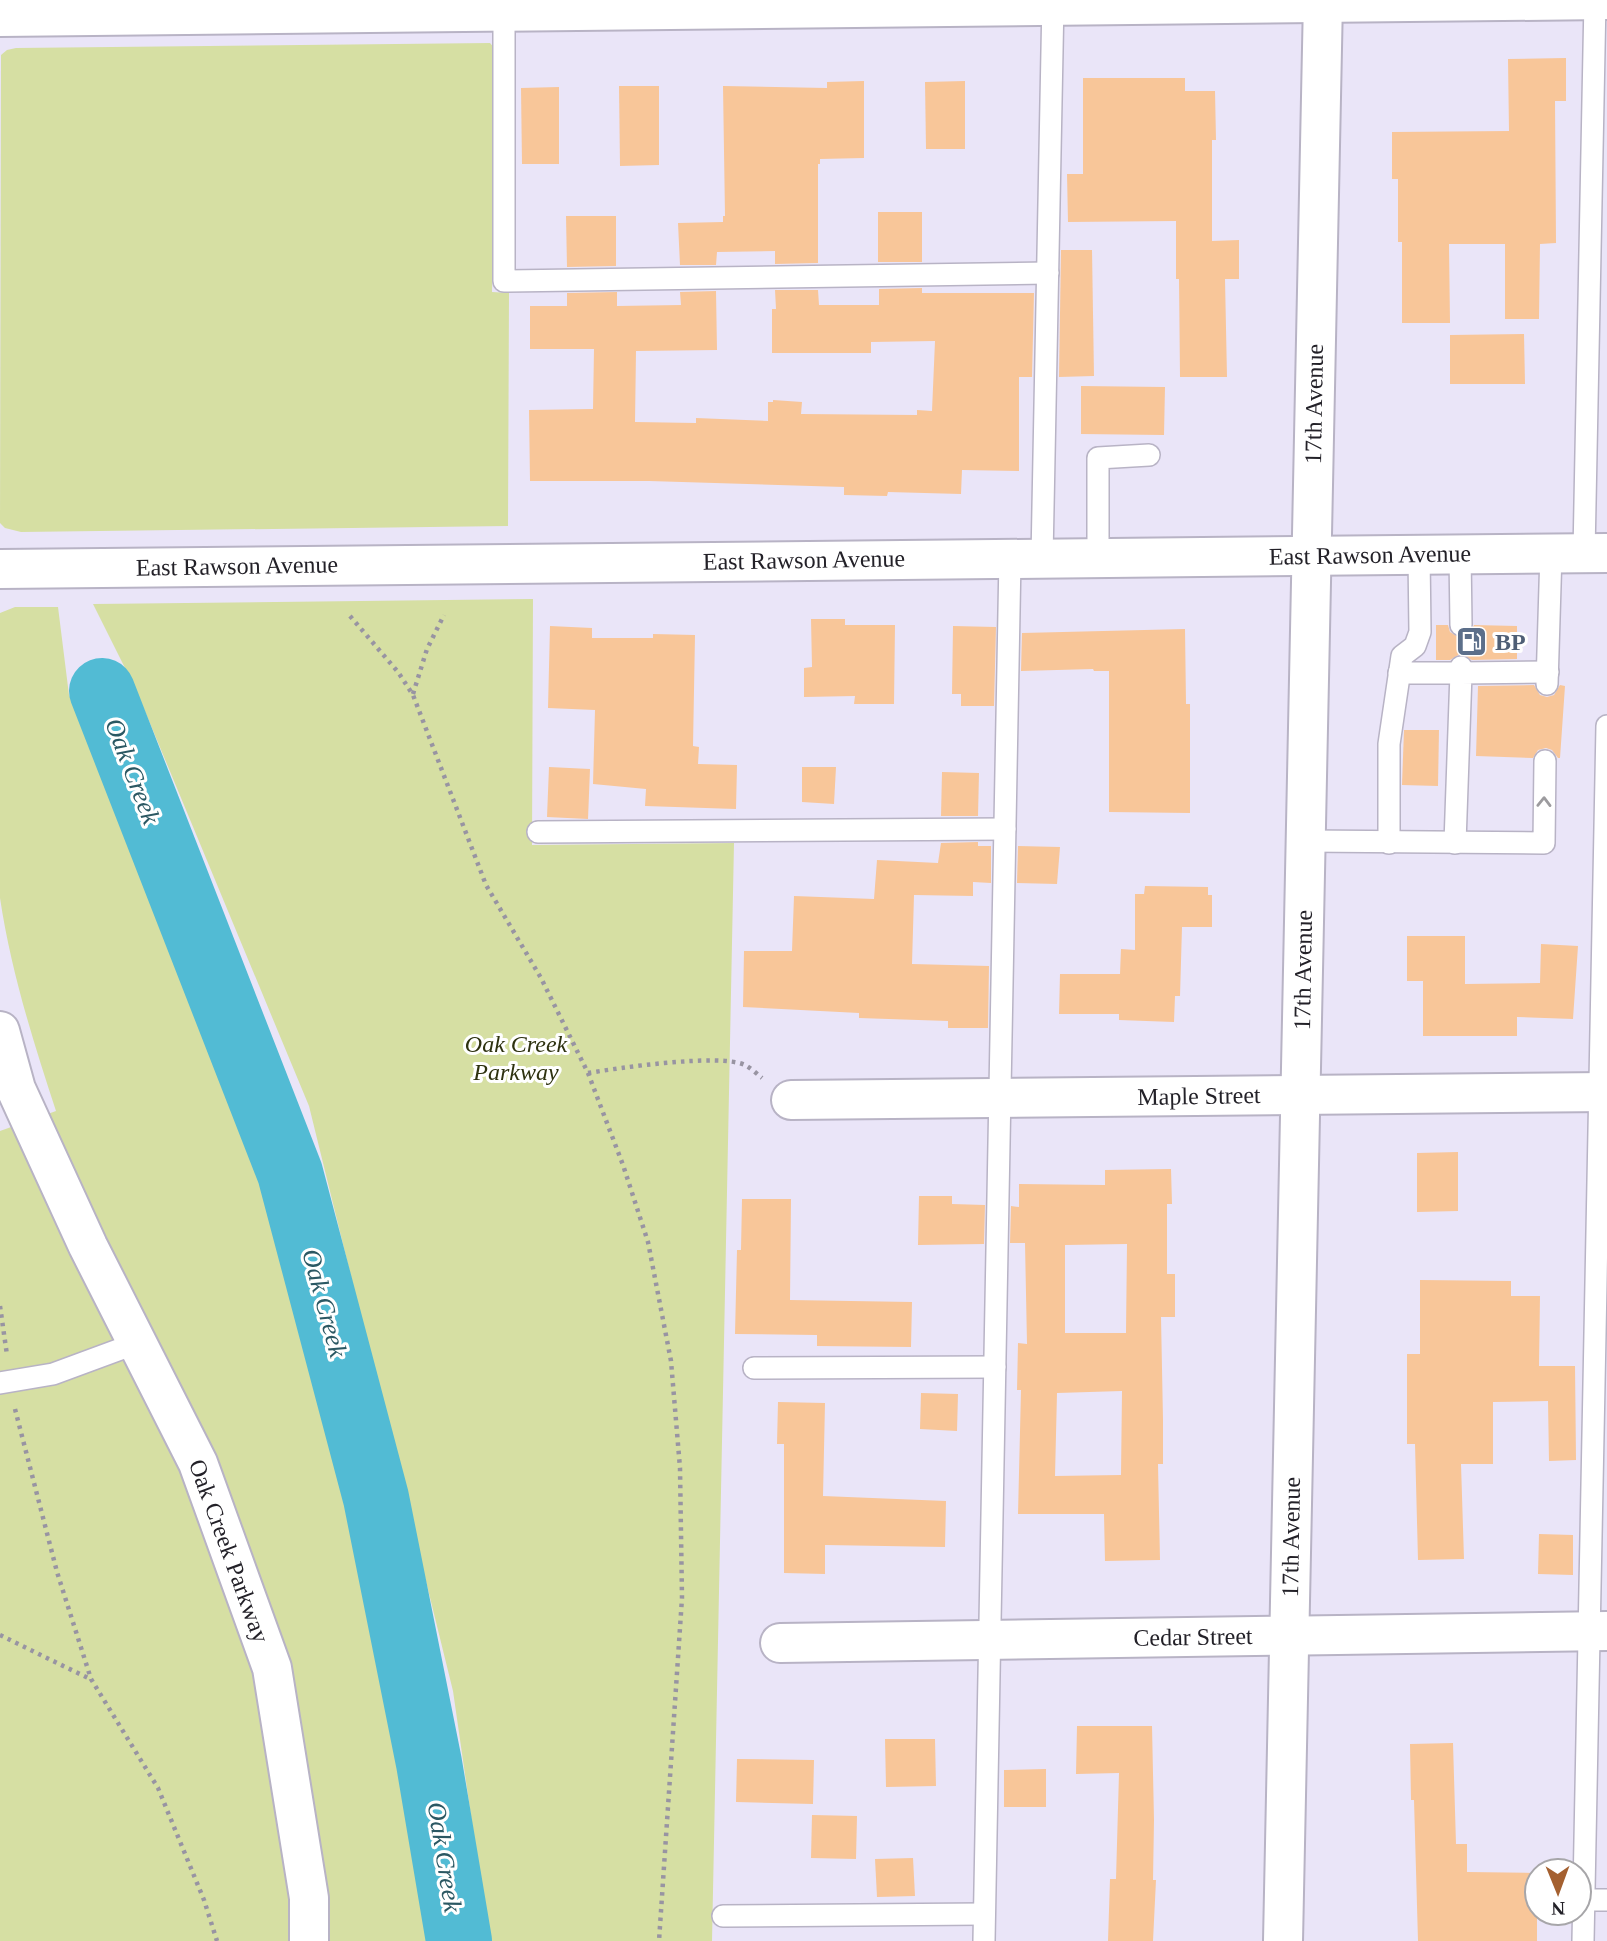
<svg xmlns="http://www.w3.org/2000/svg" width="1607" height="1941" font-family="Georgia,serif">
	<rect width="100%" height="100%" fill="#eae5f8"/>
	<g fill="#d6dfa3">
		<path d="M490,43L496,50L492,292L509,293L508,526L21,532L5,528L0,523L1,55L7,50L16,48Z"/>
		<path d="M533,599L532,845L734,843L712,1941H489L453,1691L309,1106L137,692L93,604Z"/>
		<path d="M15,607H58L69,695L248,1107L395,1702L430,1941H0V1131L56,1111C33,1041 11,971 0,898V613Z"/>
	</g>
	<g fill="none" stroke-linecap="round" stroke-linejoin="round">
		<path stroke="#52bbd4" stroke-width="66" d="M102,691L290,1173L376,1498L429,1763L459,1941"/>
	</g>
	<g fill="#f8c699" fill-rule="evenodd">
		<path d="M1566,58V101H1555L1556,243L1540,244L1539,319H1505V244H1449L1450,323H1402V242H1398V179H1392V132L1509,131L1508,59Z"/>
		<path d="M1083,78H1185V91H1215L1216,140H1212V241L1239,240V279H1225L1227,377H1180L1179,279H1176V221L1068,222L1067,174H1083Z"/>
		<path d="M864,81V158L820,159V164H818V263L775,264V251L717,252L716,265H680L678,223L723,222V216H725L723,86L827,88V82Z"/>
		<path d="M965,81V149H926L925,82Z"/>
		<path d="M619,86H659V165L620,166Z"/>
		<path d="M559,87V164H522L521,88Z"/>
		<rect x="878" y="212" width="44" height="50"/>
		<path d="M566,216H616V266L567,267Z"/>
		<path d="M1061,250H1092L1094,376L1059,377Z"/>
		<path d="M922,288V293H1034L1032,377H1019V471L962,470L961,494L888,492L887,496L844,495V487L649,481H530L529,410L593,409L594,349H530V306H567V293L617,292V306L681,305L680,292L716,291L717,350L636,351L635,422L696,423V418L768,421V402H773V400L802,402L801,414L917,415V410L932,411L935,341L871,342V353H772V309H776L775,290H818L819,305H879V289Z"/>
		<path d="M1524,334L1525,384H1450V335Z"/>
		<path d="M1081,386L1165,387L1164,435L1081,434Z"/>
		<path d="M811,619H845V625H895L894,704H854L855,696L804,697V668L812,667Z"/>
		<path d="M1436,625H1448L1450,632L1460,638L1468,636L1474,625L1517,626V659L1472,660L1460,654L1450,660H1436Z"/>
		<path d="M550,626L592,628V638H653V634L695,635L693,746L699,747L698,764L737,765L736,809L645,806L646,789L593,784L595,710L548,708Z"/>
		<path d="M953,626L996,627L994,706H961V694H952Z"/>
		<path d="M1185,629L1186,704H1190V813L1109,812V671H1094L1093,669L1021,671L1022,633Z"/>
		<path d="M1534,685L1540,695L1547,697L1554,695L1560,685L1565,686L1560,758H1558L1552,750L1546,748L1538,750L1533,758L1476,756L1478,686Z"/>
		<path d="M1404,730H1439L1438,786L1402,785Z"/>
		<path d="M549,767L590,769L588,819L547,817Z"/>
		<path d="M802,767H836L834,804L802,802Z"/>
		<path d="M942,772L979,773L978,816H941Z"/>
		<path d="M978,842V846H991V883L973,882V896L914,895L912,964L989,966L988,1028H948V1021L859,1018V1013L743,1007L744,951H792L794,896L874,899L877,860L938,863L941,843Z"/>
		<path d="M1018,846L1060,847L1057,884L1017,883Z"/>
		<path d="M1145,886L1208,887V895H1212V927H1182L1180,996H1175L1174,1022L1119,1020V1014H1059L1060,974H1120L1121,949L1135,950V894H1144Z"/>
		<path d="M1407,936H1465V984L1540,983L1541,944L1578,946L1573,1019L1517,1017V1036H1423V981H1407Z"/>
		<path d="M1458,1152V1211L1417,1212V1153Z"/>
		<path d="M1171,1169L1172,1204H1167V1274H1175V1317H1161L1163,1420V1464H1158L1160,1560L1105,1561L1104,1514H1018L1021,1390H1017L1018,1343L1027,1344L1025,1243H1010L1011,1206L1019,1207V1184L1105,1185V1170ZM1127,1244L1126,1333H1065V1245ZM1122,1391L1121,1475L1055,1476L1057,1393Z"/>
		<path d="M919,1196H952V1204L985,1205L984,1244L918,1245Z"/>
		<path d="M742,1199H791L790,1300L912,1302L911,1347L817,1346V1335L735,1334L737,1250H741Z"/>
		<path d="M1420,1280L1511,1281V1296H1540L1539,1366H1575L1576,1460L1549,1461L1548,1401L1493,1402V1464H1461L1464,1559L1418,1560L1415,1444H1407V1354H1420Z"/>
		<path d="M921,1393L958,1394L957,1431L920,1429Z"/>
		<path d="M778,1402L825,1403L823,1496L946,1501L945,1547L825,1545V1574L784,1573V1444H777Z"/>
		<path d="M1539,1534L1573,1535V1575L1538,1574Z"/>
		<path d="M1077,1726H1152L1154,1820L1153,1880H1156L1153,1941H1108L1110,1879H1116L1119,1773L1076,1774Z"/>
		<path d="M885,1739H935L936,1786L886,1787Z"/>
		<path d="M1453,1743L1456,1844H1467V1872L1537,1873V1941H1418L1414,1800H1411L1410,1744Z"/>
		<path d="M737,1759L814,1760L813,1804L736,1802Z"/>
		<path d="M1046,1769V1807H1004V1770Z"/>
		<path d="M812,1815L857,1816L856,1859L811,1858Z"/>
		<path d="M913,1858L915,1896L877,1897L875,1859Z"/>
	</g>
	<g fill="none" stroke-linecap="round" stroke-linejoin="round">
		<defs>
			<g id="lane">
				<path d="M504,12V281L1048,273"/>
				<path d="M1584,553L1595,0"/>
				<path d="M1460,554L1461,625"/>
				<path d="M1042,558L1053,0"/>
				<path d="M1098,558V458L1149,455"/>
				<path d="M1399,673H1461V667"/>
				<path d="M1547,684L1551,553"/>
				<path d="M538,832L1005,829"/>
				<path d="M1305,841L1544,843L1545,761"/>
				<path d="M1389,843V744L1402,656L1415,646L1420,632L1419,555"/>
				<path d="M1455,843L1461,673L1548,672"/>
				<path d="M754,1368L995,1367"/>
				<path d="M0,1383L53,1374L137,1343"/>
				<path d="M1584,1900H1607"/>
				<path d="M723,1916L984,1914"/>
				<path d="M984,1941L1010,558"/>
				<path d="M1583,1941L1607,726"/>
			</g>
			<g id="street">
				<path d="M0,17L1607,0"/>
				<path d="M0,1031L16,1089L88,1246L198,1463L272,1668L309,1898V1941"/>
				<path d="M791,1100L1607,1092"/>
				<path d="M780,1643L1607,1631"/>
				<path d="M1283,1941L1323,0"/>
			</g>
			<path id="secondary" d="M0,569L1607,553"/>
		</defs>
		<use href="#lane" stroke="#b8b3c5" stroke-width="24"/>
		<use href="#street" stroke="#b8b3c5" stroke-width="42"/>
		<use href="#secondary" stroke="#b8b3c5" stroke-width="42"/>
		<g stroke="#9894a2" stroke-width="4.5" stroke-dasharray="3.5 5" stroke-linecap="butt">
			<path d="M350,616L398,672L413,695L486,885L541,978L588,1073L623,1165L648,1242L671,1361L680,1468L682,1598L659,1941"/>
			<path d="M413,694L427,649L444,615"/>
			<path d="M588,1073C618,1068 720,1053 745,1065C751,1068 757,1074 762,1078"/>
			<path d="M0,1306L7,1355"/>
			<path d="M15,1409L57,1572L91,1679L158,1788L204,1900L217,1941"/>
			<path d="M0,1635L90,1679"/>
		</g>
		<use href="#lane" stroke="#fff" stroke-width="21"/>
		<use href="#street" stroke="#fff" stroke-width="38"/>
		<use href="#secondary" stroke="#fff" stroke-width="38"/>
	</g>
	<defs><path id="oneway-chevron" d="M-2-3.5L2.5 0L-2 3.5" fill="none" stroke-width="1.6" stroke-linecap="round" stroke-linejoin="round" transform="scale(1.75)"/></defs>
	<use stroke="#9c9b9e" href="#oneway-chevron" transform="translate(1544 802) rotate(-89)"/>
	<defs>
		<symbol id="fuel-square" viewBox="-11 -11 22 22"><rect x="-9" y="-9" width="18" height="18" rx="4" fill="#5c6f8a" stroke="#fff"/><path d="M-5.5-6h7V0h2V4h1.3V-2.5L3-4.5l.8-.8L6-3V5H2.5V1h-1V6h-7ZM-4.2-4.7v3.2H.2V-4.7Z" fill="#fff"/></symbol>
	</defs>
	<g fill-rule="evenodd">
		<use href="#fuel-square" x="1454" y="624" width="35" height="35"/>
	</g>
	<g text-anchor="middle" stroke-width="6" stroke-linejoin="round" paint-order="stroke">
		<g font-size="24" fill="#232128" stroke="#fff">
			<text transform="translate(1314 404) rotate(-89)" y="8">17th Avenue</text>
			<text transform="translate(1370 555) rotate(-1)" y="8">East Rawson Avenue</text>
			<text transform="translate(804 560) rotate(-1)" y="8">East Rawson Avenue</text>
			<text transform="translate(237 566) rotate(-1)" y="8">East Rawson Avenue</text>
			<text transform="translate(1303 970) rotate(-89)" y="8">17th Avenue</text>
			<text transform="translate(1199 1096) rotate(-1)" y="8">Maple Street</text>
			<text transform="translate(1291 1537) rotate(-89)" y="8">17th Avenue</text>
			<text transform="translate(229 1551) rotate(70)" y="8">Oak Creek Parkway</text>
			<text transform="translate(1193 1637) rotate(-1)" y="8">Cedar Street</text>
		</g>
		<g font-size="24" font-weight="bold" fill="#4e5e75" stroke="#fff" text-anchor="start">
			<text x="1495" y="650">BP</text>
		</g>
		<g font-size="24" font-style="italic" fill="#2e3210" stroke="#fff">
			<text x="516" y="1052">Oak Creek<tspan x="516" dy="28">Parkway</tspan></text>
		</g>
		<g font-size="26" font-style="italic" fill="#2b5863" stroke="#fff">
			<text transform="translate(133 771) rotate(69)" y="9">Oak Creek</text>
			<text transform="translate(325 1303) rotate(75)" y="9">Oak Creek</text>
			<text transform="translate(445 1857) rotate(81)" y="9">Oak Creek</text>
		</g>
	</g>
	<g transform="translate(1558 1892) rotate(179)"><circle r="33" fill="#ffffff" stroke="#a7a6a9" stroke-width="2"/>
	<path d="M0-5L12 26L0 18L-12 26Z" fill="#a46030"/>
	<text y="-10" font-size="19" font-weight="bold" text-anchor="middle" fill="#232128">N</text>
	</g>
</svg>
